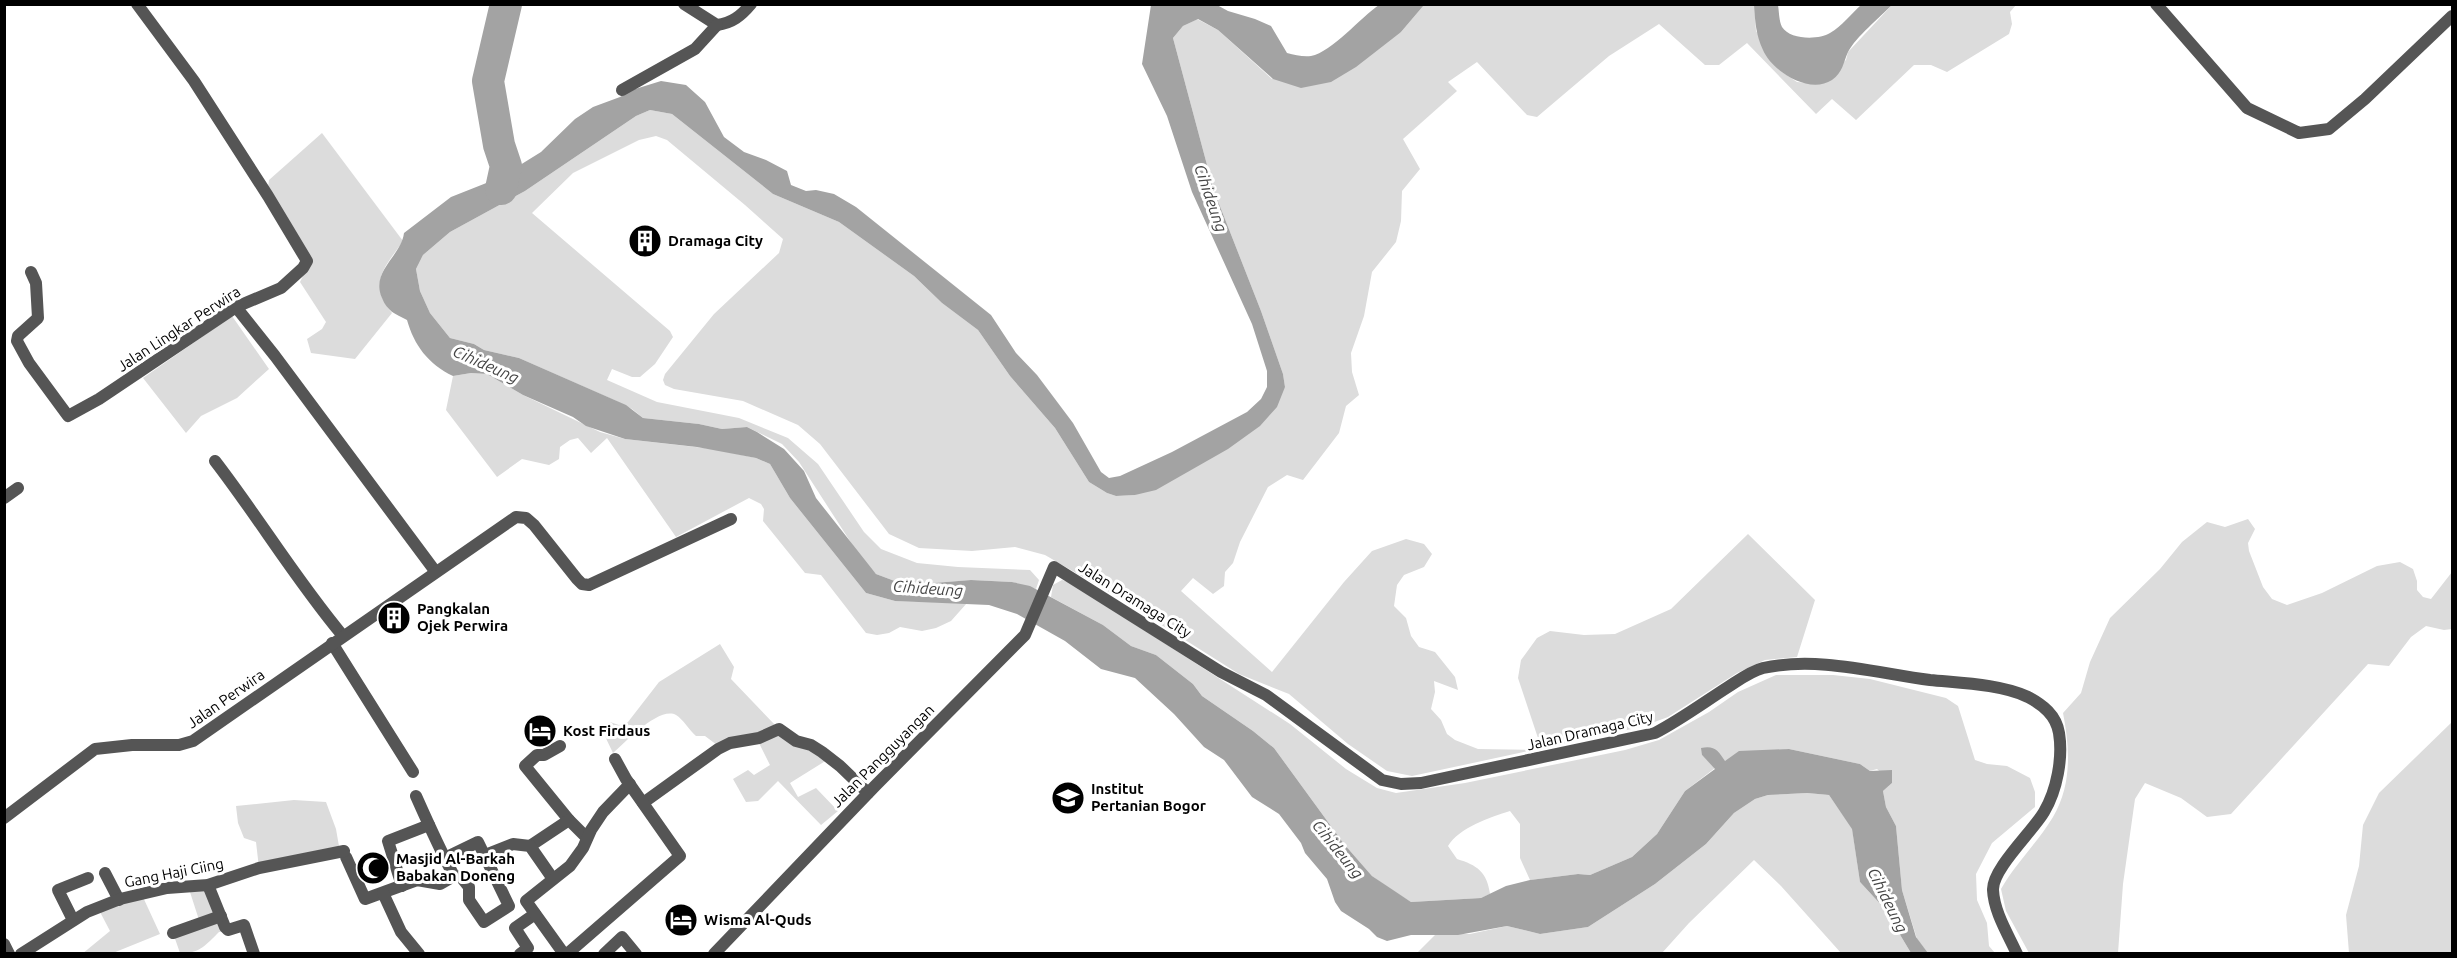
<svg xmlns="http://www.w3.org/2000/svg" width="2457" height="958" font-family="Ubuntu,sans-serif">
	<rect width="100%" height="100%" fill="#fff"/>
	<g fill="#dcdcdc">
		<path d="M1424,5H1754L1756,31L1782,72L1797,82L1819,84L1846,60L1848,52L1892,5H2016L2010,12L2012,24L2009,34L1947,72L1931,65H1914L1856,120L1832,99L1816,114L1747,43L1719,65H1705L1659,24L1609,56L1537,117L1527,115L1477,62L1448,82L1457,91L1403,139L1420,169L1402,191L1401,221L1396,242L1372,272L1364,316L1351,353L1352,372L1359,395L1346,406L1339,433L1303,480L1287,475L1268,487L1240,542L1233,563L1225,572L1224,586L1213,594L1193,578L1181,591L1272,672L1344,582L1372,551L1406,539L1424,544L1432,554L1424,567L1404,575L1397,585L1394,606L1406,618L1411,636L1419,647L1435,652L1455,677L1458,690L1434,681L1435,692L1431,709L1441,720L1447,734L1455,740L1478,749L1533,750L1538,738L1518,678L1521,660L1537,638L1550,631L1584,635L1615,634L1671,609L1748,534L1815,600L1797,657L1765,660L1737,673L1668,717L1641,727L1412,776L1387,771L1348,744L1289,694L1239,674L1114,595L1045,555L1015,547L972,551L919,548L889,534L820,444L798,425L743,401L674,389L665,385L663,380L665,374L714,314L779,253L783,239L745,205L667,140L656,136L639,140L573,173L532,213L670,331L673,337L655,364L640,377H632L612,369L607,380L657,402L739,418L788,438L818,464L864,532L881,549L917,563L958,567L1030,570L1039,580L1036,589L1012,582L971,580L921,584L900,583L876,574L859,555L799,462L782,444L747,427L722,429L699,424L643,418L632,409L614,400L519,358L484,350L474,344L450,338L430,313L420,291L416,269L423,255L450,232L525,191L636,116L650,110L672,114L773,194L839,222L914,276L942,303L978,330L1010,376L1055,428L1089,482L1107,493L1116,496L1135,495L1285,387L1283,374L1261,311L1214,191L1173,38L1183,26L1197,19L1218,30L1272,79L1401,32Z"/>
		<path d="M322,133L403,241C385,267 367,283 392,313L355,359L311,353L307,339L322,329L326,322L300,282L309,264L310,256L268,188L269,180Z"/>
		<path d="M232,316L269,369L237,398L201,416L186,433L143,378Z"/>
		<path d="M471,373L487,374L523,395L600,432L625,439L713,449L756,458L770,464L790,498L866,593L895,601L967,603L951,621L936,628L922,631L900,627L889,633L877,635L866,633L821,575L805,573L763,521L764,509L761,504L749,498L676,537L607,438L591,453L578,438L570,440L560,447L559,459L549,465L522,459L497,477L446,410L453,376Z"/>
		<path d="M2248,519L2255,529L2248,543L2249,551L2263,587L2272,599L2287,605L2322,593L2377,566L2400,562L2413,569L2417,581V590L2423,597L2431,599L2452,572V629L2444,630L2426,626L2411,637L2389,666L2368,664L2231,814L2207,817L2181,798L2145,783L2135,799L2123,884L2118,953H2029L2006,911L2001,889C2016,863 2038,842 2053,817C2072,785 2070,748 2063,713L2081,693L2090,662L2110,618L2160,569L2182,542L2207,522L2225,527Z"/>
		<path d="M1062,580L1071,583L1290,724L1346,769L1377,788L1396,793L1465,783L1625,750L1659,740L1709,712L1738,692L1776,675H1833L1870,679L1946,698L1958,706L1975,760L1987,764L2007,766L2030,778L2035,792V807L1992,843L1976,874L1977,900L1987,923L1989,946L1995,953H1928L1917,939L1902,890L1896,826L1886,807L1883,791L1892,783L1877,769L1870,771L1860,764L1789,749L1725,761L1702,755L1715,768L1685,791L1657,834L1632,857L1590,875L1578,874L1530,880L1520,858V824L1510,811C1490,817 1459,828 1448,846L1457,859C1477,865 1487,872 1490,894L1481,898L1411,902L1393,891L1372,876L1344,844L1274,748L1253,731L1202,696L1193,684L1156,655L1131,646L1103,625L1051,597L1053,585Z"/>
		<path d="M720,644L734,667L731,679L776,726L759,735L717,745L705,736H696C689,730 683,719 676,715C659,706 625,743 613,753L601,728L610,722L619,725L628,722L659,682Z"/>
		<path d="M2452,722V953H2349L2346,915L2359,866L2363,825L2379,793Z"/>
		<path d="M777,731L827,760L790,783L798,797L816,788L838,811L821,825L778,781L758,801L746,802L733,779L748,770L754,775L770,765L758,741Z"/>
		<path d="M1807,793L1829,795L1852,828L1860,882L1884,908L1911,953H1841L1781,886L1754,860L1689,923L1662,953L1416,954L1436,934H1470L1507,926L1540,934L1588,927L1655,884L1706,844L1734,813L1755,799L1768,795Z"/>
		<path d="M294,800L326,802L336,829L340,852L259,868L256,842L244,838L238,823L236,806Z"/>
		<path d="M209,888L226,931L219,932C206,945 199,954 180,953L173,933L200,923L189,889Z"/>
		<path d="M142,895L160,934L113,953L82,954L110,931L99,910Z"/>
	</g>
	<g fill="#a3a3a3">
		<path d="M1151,5H1217L1228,11L1255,19L1271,26L1287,53C1295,55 1303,57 1311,56C1332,52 1361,17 1379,5H1424L1401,32L1356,67L1331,82L1301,88L1273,79L1218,30L1198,19L1183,26L1173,38L1214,191L1261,311L1283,374L1285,387L1277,407L1260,426L1228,449L1156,490L1135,495L1116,496L1107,493L1089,482L1055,428L1010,376L978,330L942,303L914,276L839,222L773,194L672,114L650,110L636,116L525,191L450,232L423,255L416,269L420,291L430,313L450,338L474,344L484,350L519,358L626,405L643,418L699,424L722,429L747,427L757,432L784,449L804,471L816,498L876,574L900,583L921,584L971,580L1012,582L1030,586L1103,625L1131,646L1156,655L1193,684L1202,696L1253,731L1274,748L1344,844L1372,876L1411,902L1481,898L1506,886L1530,880L1578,874L1590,875L1632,857L1657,834L1685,791L1715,769L1702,755L1701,748C1714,745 1718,750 1725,761L1739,751L1789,749L1860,764L1870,771L1892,770V783L1883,791L1886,807L1896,826L1902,890L1916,937L1928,953H1911L1884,908L1860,882L1852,829L1829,795L1807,793L1768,795L1755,799L1734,813L1706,844L1655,884L1588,927L1540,934L1507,926L1458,935H1411L1387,941L1377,937L1369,929L1341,911L1335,902L1327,879L1305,853L1301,843L1279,814L1252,797L1224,760L1204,747L1174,714L1135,678L1101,669L1065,641L1017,614L989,605L895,601L866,593L790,498L770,464L756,458L697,447L625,439L586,426L573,417L523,395L487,374L471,373L453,376C428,364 414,345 407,320C395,314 387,311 382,298C370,271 401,257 404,233L451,197L499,178L541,152L575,119L593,107L620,97L632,90L661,81L686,85L705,102L724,137L744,152L766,160L787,171L791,185L806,191L816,190L834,194L856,207L991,315L1016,353L1037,375L1073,423L1101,472L1109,478L1120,476L1172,452L1247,412L1261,399L1267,387V371L1252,324L1192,192L1167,116L1142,64Z"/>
		<path d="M1754,5H1778C1779,11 1779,21 1782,27C1790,40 1819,40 1830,33C1842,26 1851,14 1861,5H1892C1880,17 1856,37 1848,52C1843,63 1843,72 1832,80C1809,95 1772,71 1763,50C1756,35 1755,21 1754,5Z"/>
	</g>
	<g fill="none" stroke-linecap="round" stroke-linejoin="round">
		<path stroke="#a3a3a3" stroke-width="32" d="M501,189L506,166L499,145L488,81L506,4"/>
		<g stroke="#555" stroke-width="12">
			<path d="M684,4L717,25C732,23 741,16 751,4"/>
			<path d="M2156,4L2247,108L2299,133L2329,129L2365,99L2452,16"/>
			<path d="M622,90L695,49L717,25"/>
			<path d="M31,272L36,283L38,318L18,336L17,341L29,363L68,416L99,399L236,307L281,288L303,268L307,261L268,196L194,81L137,4"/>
			<path d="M236,307L275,356L435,571"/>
			<path d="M215,461C259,518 296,580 343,636"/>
			<path d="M4,498L18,488"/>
			<path d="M332,643L413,772"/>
			<path d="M560,746L544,755H537L525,766L569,820"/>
			<path d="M416,796C428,823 440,850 454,876L461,877L469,887V900L484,922L509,906L478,842L445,858"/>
			<path d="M643,803L718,749L730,743L759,738L779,729L796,741L811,745L822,752L840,766L868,793"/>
			<path d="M4,818L95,749L132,745H179L193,741L516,517L526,518L534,525L577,579L582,584L589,585L731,519"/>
			<path d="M530,846L569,820L587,838"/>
			<path d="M485,855L513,844L530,846L553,879"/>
			<path d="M346,857L365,899L417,880L440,884L454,876"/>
			<path d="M105,873L119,900"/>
			<path d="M208,885L225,927L228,930L244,925L254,954"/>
			<path d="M402,886L388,841L429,825"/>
			<path d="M383,893L401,932L419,954"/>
			<path d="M73,920L58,890L88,878"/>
			<path d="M173,933L221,916"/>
			<path d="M4,944L9,954"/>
			<path d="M21,954L87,912L120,899L167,888L208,885L259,868L344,851"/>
			<path d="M520,954L528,948L515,928L535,914"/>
			<path d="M564,954L526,901L570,866L583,848L591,830L603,812L630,784"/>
			<path d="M567,954L680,856L626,779L615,759"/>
			<path d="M604,954L622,937L636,954"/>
			<path d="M714,954L875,786L1025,635L1054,567L1221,672L1266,695L1382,780L1401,784L1421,783L1655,733C1680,720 1703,703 1728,687C1739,680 1751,671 1763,668C1818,656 1876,673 1930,680C1959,683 2001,684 2028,697C2043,705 2056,715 2059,733C2063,758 2057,790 2044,812C2033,831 1992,869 1993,890C1994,912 2008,934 2017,954"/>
		</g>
	</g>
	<defs>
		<symbol id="building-disc" viewBox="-11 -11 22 22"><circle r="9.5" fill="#000" stroke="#fff"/><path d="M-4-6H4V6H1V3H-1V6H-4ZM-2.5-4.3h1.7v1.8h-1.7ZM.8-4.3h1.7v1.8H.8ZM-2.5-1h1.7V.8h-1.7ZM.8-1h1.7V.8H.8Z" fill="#fff"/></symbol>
		<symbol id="hotel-disc" viewBox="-11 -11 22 22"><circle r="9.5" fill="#000" stroke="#fff"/><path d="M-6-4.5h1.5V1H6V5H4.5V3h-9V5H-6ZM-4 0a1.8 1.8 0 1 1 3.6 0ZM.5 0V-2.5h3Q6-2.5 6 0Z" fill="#fff"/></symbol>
		<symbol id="university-disc" viewBox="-11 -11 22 22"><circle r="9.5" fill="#000" stroke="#fff"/><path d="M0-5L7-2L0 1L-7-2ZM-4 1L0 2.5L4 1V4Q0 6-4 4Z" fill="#fff"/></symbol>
		<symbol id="mosque-disc" viewBox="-11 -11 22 22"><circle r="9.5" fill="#000" stroke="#fff"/><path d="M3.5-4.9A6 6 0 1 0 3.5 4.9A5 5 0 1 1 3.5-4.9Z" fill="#fff"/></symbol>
	</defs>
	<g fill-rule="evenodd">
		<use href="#building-disc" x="626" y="222" width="38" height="38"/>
		<use href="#building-disc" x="375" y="599" width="38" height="38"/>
		<use href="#hotel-disc" x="521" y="712" width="38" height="38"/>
		<use href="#university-disc" x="1049" y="779" width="38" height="38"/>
		<use href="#mosque-disc" x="354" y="849" width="38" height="38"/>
		<use href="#hotel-disc" x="662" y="901" width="38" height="38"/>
	</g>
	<g text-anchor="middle" stroke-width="6" stroke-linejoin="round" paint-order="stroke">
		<g font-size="15" font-weight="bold" fill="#000" stroke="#fff" text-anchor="start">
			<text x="668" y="246">Dramaga City</text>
			<text x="417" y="614">Pangkalan<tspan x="417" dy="17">Ojek Perwira</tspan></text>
			<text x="563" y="736">Kost Firdaus</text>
			<text x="1091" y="794">Institut<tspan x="1091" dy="17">Pertanian Bogor</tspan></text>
			<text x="396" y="864">Masjid Al-Barkah<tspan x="396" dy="17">Babakan Doneng</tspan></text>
			<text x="704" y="925">Wisma Al-Quds</text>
		</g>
		<g font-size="15" fill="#000" stroke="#fff">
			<text transform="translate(179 329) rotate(-33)" y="5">Jalan Lingkar Perwira</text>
			<text transform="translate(1135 600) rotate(32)" y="5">Jalan Dramaga City</text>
			<text transform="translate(226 699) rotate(-35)" y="5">Jalan Perwira</text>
			<text transform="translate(1590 731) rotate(-13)" y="5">Jalan Dramaga City</text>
			<text transform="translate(883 756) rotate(-45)" y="5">Jalan Pangguyangan</text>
			<text transform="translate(174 873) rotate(-11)" y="5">Gang Haji Ciing</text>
		</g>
		<g font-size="16" font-style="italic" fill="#444" stroke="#fff">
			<text transform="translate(1211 198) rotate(71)" y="6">Cihideung</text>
			<text transform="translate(486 364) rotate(24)" y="6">Cihideung</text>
			<text transform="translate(928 588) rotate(4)" y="6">Cihideung</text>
			<text transform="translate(1338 849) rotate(51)" y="6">Cihideung</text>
			<text transform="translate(1888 900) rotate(64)" y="6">Cihideung</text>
		</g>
	</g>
	<rect width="2457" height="958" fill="none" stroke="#000000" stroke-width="12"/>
</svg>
